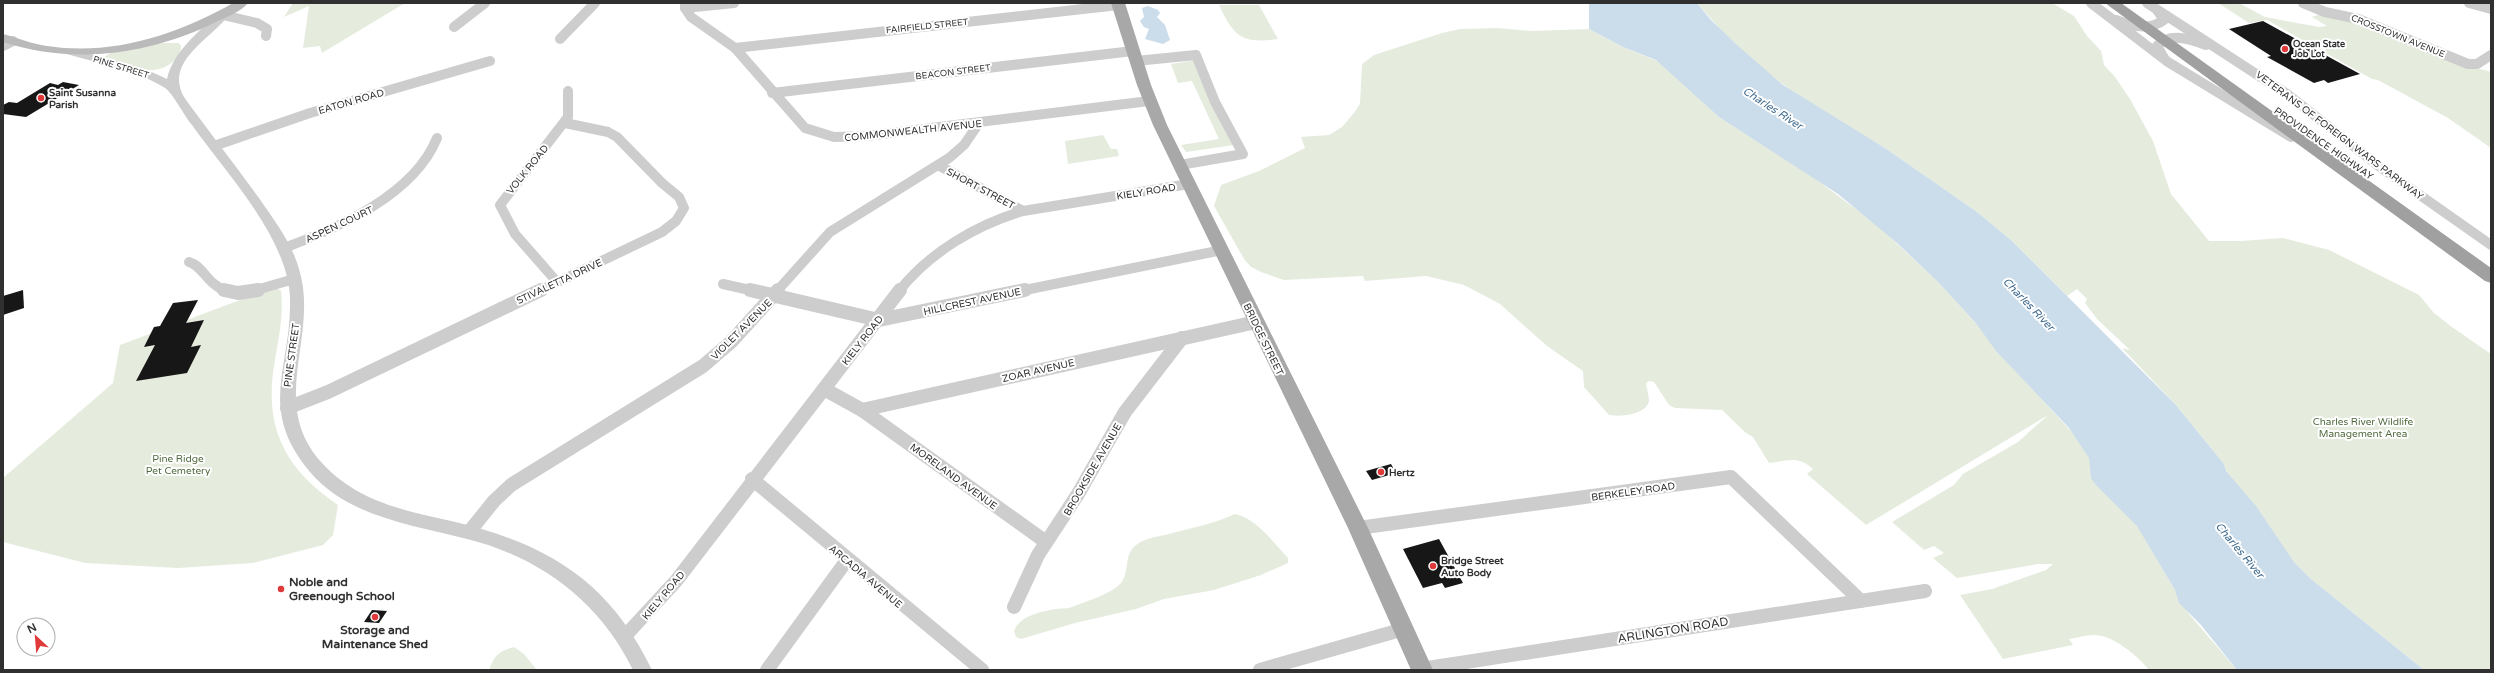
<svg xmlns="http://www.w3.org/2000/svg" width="2494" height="673" font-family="'Varela Round',sans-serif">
	<rect width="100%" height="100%" fill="#fff"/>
	<g fill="#e5ecde">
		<path d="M293,3H405L322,53L320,46L303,48L309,6L284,17Z"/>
		<path d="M1697,3H2052L2074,16L2087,36L2101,51L2104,65L2115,77L2130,99L2153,141L2171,194L2209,241H2241L2283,238L2329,250L2419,295L2434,313L2452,327L2491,354V670H2424L2311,579L2294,562L2226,471L2224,464L2175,404L2122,348L2130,350L2097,319L2085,303L2087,299L2077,289L2067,296L2012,241L1977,212L1888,150L1806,101L1745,57Z"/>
		<path d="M2218,3H2239L2265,17L2319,27L2327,26L2312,17L2321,14L2336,15L2469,66L2491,72V148L2448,118L2378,80L2372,79L2267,20L2249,23Z"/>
		<path d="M1219,5H1259L1278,39C1242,44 1234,37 1219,5Z"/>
		<path d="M1497,28L1532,31L1589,29L1623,47L1662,63L1719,117L1813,177L1877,225L1939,283L1975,322L2000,354L2081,442L2129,511L2189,614L2237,670H2149C2138,656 2112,634 2093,635C2085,635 2077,638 2069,639L2073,645L2003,659L1960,595L1992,589L2046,570L2053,564H2038L1957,578L1933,558L1944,553L1934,546L1924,550L1892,522L1954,485L1963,474L2018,442L2048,415L1866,525L1807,474L1813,469C1798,455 1788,461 1769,463L1753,437L1746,433L1722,410L1675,408L1669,405L1654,382L1648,381L1646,384C1647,389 1649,396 1649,401C1646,415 1620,417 1609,415L1584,387L1583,371L1547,346L1500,304L1464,285L1426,276L1365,281L1363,276L1284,280L1261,272L1251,267L1244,259L1214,206L1221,185L1259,171L1305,148L1301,137L1329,135L1342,127L1354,113L1360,104L1362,64L1374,55L1442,33L1460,29Z"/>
		<path d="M163,43H178L181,45C182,60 163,71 150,70C137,70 116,62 104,57L112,52Z"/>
		<path d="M1196,60L1234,145L1186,152L1181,145L1219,139L1192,81L1178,83L1171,64Z"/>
		<path d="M1103,135L1111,149H1117L1119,156L1068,164L1065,141Z"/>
		<path d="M275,287L281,291C284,317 278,340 274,366C264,429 286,470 338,505L333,535L323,545L253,563L178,568L85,563L3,542V478L113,383L120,345Z"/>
		<path d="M1235,514C1256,518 1274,543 1288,558V563L1261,575L1214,590L1164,599L1136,609L1075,623L1021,639L1016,637L1014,631C1019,616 1042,611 1057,609C1062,608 1067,609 1072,607C1085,602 1113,593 1121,583C1131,570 1122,553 1139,543C1147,538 1155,537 1165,535C1188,529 1213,524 1235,514Z"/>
		<path d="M514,647L524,654L537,670H489C494,655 499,651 514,647Z"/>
	</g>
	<g fill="#cbdceb">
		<path d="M1589,3H1697L1711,20L1737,45L1783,85L1888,150L1977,212L2012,241L2175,404L2224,464L2226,471L2256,506L2294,562L2311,579L2424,670H2237L2201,625L2179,603L2175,590L2137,526L2095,484L2091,478L2089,458L2069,428L1996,351L1975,322L1939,283L1897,243L1838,194L1719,117L1656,60L1623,47L1589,29Z"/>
		<path d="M1148,6L1158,10L1160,13L1157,17L1165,25L1170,40L1163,44L1145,39L1149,29L1144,27L1140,21L1144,17L1142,8Z"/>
	</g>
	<g fill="#171717">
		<path d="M2263,21L2360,74L2328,83L2324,80L2314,83L2267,57L2271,56L2229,29Z"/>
		<path d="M63,82L79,85L26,117L3,114V105L9,102L17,103L50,83L58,85Z"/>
		<path d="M23,290L24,308L3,315V296Z"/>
		<path d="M198,300L186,323L204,320L191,347L201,345L187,373L136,381L155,345L144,347L154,327L160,326L173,303Z"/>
		<path d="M1391,464L1396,473L1372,480L1366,471Z"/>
		<path d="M1439,539L1463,583L1445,588L1442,583L1423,588L1403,549Z"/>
		<path d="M372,610L387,611L379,623L364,622Z"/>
	</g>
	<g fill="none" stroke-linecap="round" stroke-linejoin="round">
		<g stroke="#cdcdcd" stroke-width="10">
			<path d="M685,3V8L691,17L735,48L805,128L834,137L866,136L1149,101"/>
			<path d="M2091,3L2168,62L2291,137"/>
			<path d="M2147,3L2287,94L2380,167L2491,245"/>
			<path d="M2303,3L2325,12L2358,19L2468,64H2477L2491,55"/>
			<path d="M2469,3L2491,9"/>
			<path d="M685,8L734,3"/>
			<path d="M223,15L257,23L267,29L266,36"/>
			<path d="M2116,20C2132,26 2149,31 2164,20L2157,10"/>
			<path d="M454,27L485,3"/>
			<path d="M560,39L595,3"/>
			<path d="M3,46L13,41"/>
			<path d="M735,48L1119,5"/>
			<path d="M2164,58L2157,46C2170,32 2190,39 2206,45"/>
			<path d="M1136,61L1196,55L1215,102L1243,154L1180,165"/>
			<path d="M772,93L1133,51"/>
			<path d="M214,146L310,113L490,61"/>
			<path d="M938,165L1023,211"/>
			<path d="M284,248C338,228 414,195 437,138"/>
			<path d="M189,262C203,266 207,284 226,291"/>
			<path d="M557,282L515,234L500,205L568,117V91"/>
			<path d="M723,284L754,291"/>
			<path d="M253,291L294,279"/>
			<path d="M539,291L662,232L676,221L684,208L679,197L662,183L617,137L608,132L565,123"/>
			<path d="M777,291L830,232L949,158L964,145L979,123"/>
			<path d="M899,291C930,252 976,225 1023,211L1189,184"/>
			<path d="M1020,291L1222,250"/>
		</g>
		<g stroke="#cdcdcd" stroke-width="14">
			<path d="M224,290L238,293L258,290"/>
			<path d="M750,290L879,320L1025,290"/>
			<path d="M824,389L862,410L1256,322"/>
			<path d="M287,408L328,392L541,290"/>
			<path d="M862,410L1046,542"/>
			<path d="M752,479L982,670"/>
			<path d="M1358,528L1731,477L1861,601"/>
			<path d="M469,532L494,501L511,485L703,366L731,342L778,290"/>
			<path d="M1014,607L1038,555L1078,494L1125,412L1182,338"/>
			<path d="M625,636L676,581L900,290"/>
			<path d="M1421,669L1925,591"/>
			<path d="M767,670L847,560"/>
			<path d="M1260,670L1404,629"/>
		</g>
		<path fill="#cdcdcd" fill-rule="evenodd" d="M223,12L229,15C210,40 161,63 186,100C210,133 235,165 259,198C274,220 292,243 299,269C320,337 266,403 323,464C357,501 405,511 451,521C546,543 609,580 652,670H633C600,602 540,557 467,539C413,525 348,517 310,472C256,408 292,368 290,298C288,238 226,173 192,125C185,117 172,92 165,88C135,69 96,63 63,53L61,51L63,49H71L143,68L167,79C173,52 199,31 219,13Z"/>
		<path fill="#bababa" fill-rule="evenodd" d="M233,3H248C241,12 224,18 214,23C147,55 74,65 3,42V34C18,38 32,44 47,46C112,56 177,35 233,3Z"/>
		<path fill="#a8a8a8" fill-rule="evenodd" d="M1111,3H1125L1151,85L1167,125L1368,528L1433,670H1411L1348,528L1153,125L1137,85Z"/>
		<path fill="#a0a0a0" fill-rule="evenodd" d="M2105,3H2121L2491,268V283L2485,281Z"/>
	</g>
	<g fill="#df393a" stroke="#fff" stroke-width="1.5">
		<circle cx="2285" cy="49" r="4"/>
		<circle cx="41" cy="98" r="4"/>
		<circle cx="1381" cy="472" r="4"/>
		<circle cx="1433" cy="566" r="4"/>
		<circle cx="281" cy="589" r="4"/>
		<circle cx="375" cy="617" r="4"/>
	</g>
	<g text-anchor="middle" stroke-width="4" stroke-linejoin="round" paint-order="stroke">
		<g font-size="9" fill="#303030" stroke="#fff">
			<text transform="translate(927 26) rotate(-6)" y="3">FAIRFIELD STREET</text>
			<text transform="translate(2398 36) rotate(22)" y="3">CROSSTOWN AVENUE</text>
			<text transform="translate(121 67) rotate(17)" y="3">PINE STREET</text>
			<text transform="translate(953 72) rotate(-7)" y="3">BEACON STREET</text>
		</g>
		<g font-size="9" font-weight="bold" fill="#303030" stroke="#fff" text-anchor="start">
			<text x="2293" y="47">Ocean State<tspan x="2293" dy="10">Job Lot</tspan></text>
		</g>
		<g font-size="10" font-weight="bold" fill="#303030" stroke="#fff" text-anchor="start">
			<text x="49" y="96">Saint Susanna<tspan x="49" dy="12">Parish</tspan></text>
			<text x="1389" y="476">Hertz</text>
			<text x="1441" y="564">Bridge Street<tspan x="1441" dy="12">Auto Body</tspan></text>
		</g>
		<g font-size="10" fill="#303030" stroke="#fff">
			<text transform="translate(351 101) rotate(-16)" y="4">EATON ROAD</text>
			<text transform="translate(913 130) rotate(-6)" y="4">COMMONWEALTH AVENUE</text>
			<text transform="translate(2340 135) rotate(37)" y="4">VETERANS OF FOREIGN WARS PARKWAY</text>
			<text transform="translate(2324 143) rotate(35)" y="4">PROVIDENCE HIGHWAY</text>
			<text transform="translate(527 169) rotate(-51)" y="4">VOLK ROAD</text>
			<text transform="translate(981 188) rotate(28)" y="4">SHORT STREET</text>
			<text transform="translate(1146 191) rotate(-9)" y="4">KIELY ROAD</text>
			<text transform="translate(339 224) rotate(-25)" y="4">ASPEN COURT</text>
			<text transform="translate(559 281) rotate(-25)" y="4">STIVALETTA DRIVE</text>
			<text transform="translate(972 301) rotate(-12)" y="4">HILLCREST AVENUE</text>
			<text transform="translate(741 329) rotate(-45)" y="4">VIOLET AVENUE</text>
			<text transform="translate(1264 339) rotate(64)" y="4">BRIDGE STREET</text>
			<text transform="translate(862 340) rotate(-52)" y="4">KIELY ROAD</text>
			<text transform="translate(291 355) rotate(-82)" y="4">PINE STREET</text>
			<text transform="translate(1038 370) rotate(-13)" y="4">ZOAR AVENUE</text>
			<text transform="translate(1092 469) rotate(-60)" y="4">BROOKSIDE AVENUE</text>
			<text transform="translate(954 476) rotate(36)" y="4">MORELAND AVENUE</text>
			<text transform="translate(1633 491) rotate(-8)" y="4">BERKELEY ROAD</text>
			<text transform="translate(866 576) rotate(40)" y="4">ARCADIA AVENUE</text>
			<text transform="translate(663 595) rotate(-50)" y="4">KIELY ROAD</text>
		</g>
		<g font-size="10" fill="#506a3e" stroke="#fff">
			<text x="2363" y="425">Charles River Wildlife<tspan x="2363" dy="12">Management Area</tspan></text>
			<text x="178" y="462">Pine Ridge<tspan x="178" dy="12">Pet Cemetery</tspan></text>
		</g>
		<g font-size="11" font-style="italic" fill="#406b8f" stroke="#fff">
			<text transform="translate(1773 108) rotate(33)" y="4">Charles River</text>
			<text transform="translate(2029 304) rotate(46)" y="4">Charles River</text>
			<text transform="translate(2240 550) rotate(50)" y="4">Charles River</text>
		</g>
		<g font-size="12" font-weight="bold" fill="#303030" stroke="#fff" text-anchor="start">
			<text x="289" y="586">Noble and<tspan x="289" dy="14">Greenough School</tspan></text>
			<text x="375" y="634" text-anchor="middle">Storage and<tspan x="375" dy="14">Maintenance Shed</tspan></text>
		</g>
		<g font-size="12" fill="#303030" stroke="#fff">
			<text transform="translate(1673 630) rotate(-9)" y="4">ARLINGTON ROAD</text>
		</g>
	</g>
	<rect width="2494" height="673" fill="none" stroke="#303030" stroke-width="8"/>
	<g transform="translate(36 637) rotate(334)"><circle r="19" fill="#ffffff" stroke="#acacac"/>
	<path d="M0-3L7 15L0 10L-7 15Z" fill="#df393a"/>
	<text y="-6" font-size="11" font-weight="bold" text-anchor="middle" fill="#303030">N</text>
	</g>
</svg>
